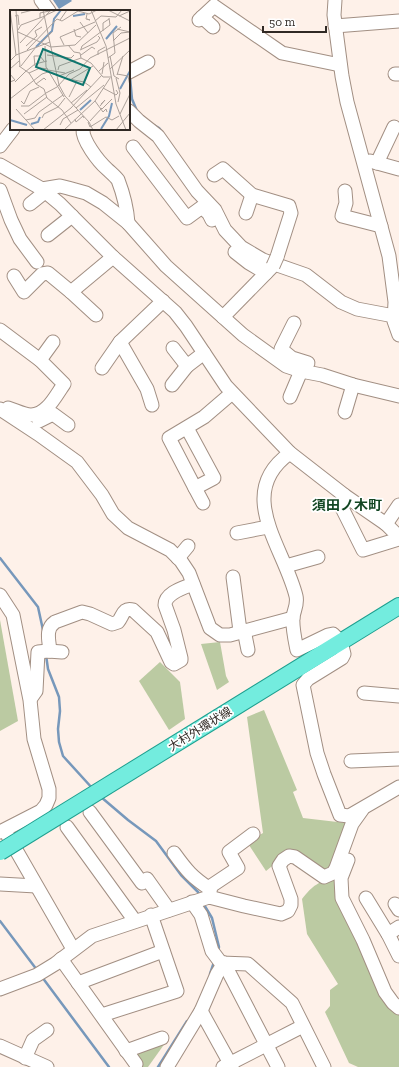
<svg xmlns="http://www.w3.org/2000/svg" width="399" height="1067" font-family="'Zilla Slab','Noto Sans JP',serif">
	<rect width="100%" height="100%" fill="#fef1e9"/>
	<g fill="#bbcaa2">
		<path d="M0,620L18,721L0,731Z"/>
		<path d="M220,642L226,676L229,682L217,690L201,644Z"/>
		<path d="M160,662L180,682L185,719L169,730L139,681Z"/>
		<path d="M264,710L297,790L293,792L303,818L346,823L334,867L326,872L292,850L266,871L247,842L263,833L247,717Z"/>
		<path d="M336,877L399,1010V1067H358L349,1063L325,1012L330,1006V990L338,984L307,934L302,899C313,885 318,882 336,877Z"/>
		<path d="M168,1039L148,1067H141L131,1052Z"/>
	</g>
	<path fill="#7798bb" d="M53,0H71L72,1L59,9Z"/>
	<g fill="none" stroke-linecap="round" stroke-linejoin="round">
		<g stroke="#7798bb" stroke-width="2.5">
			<path d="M130,77L132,99L137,111"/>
			<path d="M152,124L159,128L162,132"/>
			<path d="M0,558L38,607L43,630"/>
			<path d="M46,655L48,669L59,697L60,711L58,729L59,742L63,756L93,789"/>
			<path d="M101,797L128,820L156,841L181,875L198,892L200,895"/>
			<path d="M203,903L212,918L219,947L218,951"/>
			<path d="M0,921L37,970"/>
			<path d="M210,974L214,962"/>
			<path d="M42,977L109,1067"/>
			<path d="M158,1067L187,1021"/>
		</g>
		<defs>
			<g id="minor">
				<path d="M41,0L49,11"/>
				<path d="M335,0L334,15L342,76L347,102L389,256L395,302L394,321L399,335"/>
				<path d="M202,17L213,27"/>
				<path d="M199,20L214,6L282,53L340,65"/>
				<path d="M335,26L399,21"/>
				<path d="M129,72L148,62"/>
				<path d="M395,74H399"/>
				<path d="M129,111L139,121L158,136L197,191L215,210L225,230L241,247L263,260L306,275L341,302L357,309L394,316"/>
				<path d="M83,129C82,140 98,161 107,169C110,172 115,176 118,180C123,193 127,209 128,223"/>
				<path d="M0,146L13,129"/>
				<path d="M133,147L187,218L202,207L209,214L212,220"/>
				<path d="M370,161L399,169"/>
				<path d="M377,163L394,127"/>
				<path d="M0,165L42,189L60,204L113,257L175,312L186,326L226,386L290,453L344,495L386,524L399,537"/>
				<path d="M214,175L223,169L252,195L289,206L291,213L277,257"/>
				<path d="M42,189L60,186L68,188L86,193L103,203L128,223L166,266L243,335L286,366L301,371L322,375L353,385L399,396"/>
				<path d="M0,190L11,220L20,239L37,262"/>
				<path d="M345,191L346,203L342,216L381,226"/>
				<path d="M30,204L45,192"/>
				<path d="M246,213L252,195"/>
				<path d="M48,235L72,216"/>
				<path d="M235,252L249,263L266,273"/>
				<path d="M14,276L24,292L42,274L48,273L71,292L96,315"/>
				<path d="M71,292L113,257"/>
				<path d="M223,317L271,268"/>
				<path d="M294,323L281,349L292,358L308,363"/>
				<path d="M0,330L40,360L64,384C56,395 47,415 31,415C24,415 15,410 8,408"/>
				<path d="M120,342L147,389L152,405"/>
				<path d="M173,348L187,366L204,353"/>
				<path d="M40,360L53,342"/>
				<path d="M102,368L120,342L163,301"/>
				<path d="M172,385L187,366"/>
				<path d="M290,397L301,371"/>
				<path d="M0,409L38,434L77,462L102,495L113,514L128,528L170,550L181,561L189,573L210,628L220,635H230L293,618"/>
				<path d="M345,412L353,385"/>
				<path d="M39,421L53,414L68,425"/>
				<path d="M187,428L214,478L195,488L169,438L204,417L232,393"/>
				<path d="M290,453C234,493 284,547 296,596C298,604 294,610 293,617C292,627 295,640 297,650L328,635L333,634L341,642L344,654L342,658L308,679L303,685L317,753L324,774L340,815L349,816L399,787"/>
				<path d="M195,488L203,503"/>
				<path d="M344,495L341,506L363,550L399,539"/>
				<path d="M386,524L399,505"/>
				<path d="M237,533L268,527"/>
				<path d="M178,558L188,546"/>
				<path d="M286,566L318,557"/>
				<path d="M233,577L240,631"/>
				<path d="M0,595L13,615L30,700L34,739L49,789V798L46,805L41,811L0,832"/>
				<path d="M244,630L248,650"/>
				<path d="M50,651C49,640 45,629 55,622L82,612L90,614L112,624L118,622C123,616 123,607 133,610L157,632L171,662L174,664L181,660V658L174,630L165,605C165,593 183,588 193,584"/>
				<path d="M364,693L399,696"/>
				<path d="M31,698L36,691L38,652L48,651L62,652"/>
				<path d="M351,761L399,759"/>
				<path d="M90,812L142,883L147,879L169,910"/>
				<path d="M67,827L135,921"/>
				<path d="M8,836L73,949"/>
				<path d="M174,853C187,871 192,877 210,889"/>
				<path d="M348,860L341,878L342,898L363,940L385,992L393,1003L399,1008"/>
				<path d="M0,884L36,886"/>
				<path d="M209,897L211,886L238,868L229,852L253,834"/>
				<path d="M366,898L388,934L399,956"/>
				<path d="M192,902L201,915L212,951L221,963L248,964L292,1003L324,1067"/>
				<path d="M395,904L399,910"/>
				<path d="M388,934L399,927"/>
				<path d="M61,959L136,1064"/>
				<path d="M224,963L278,1067"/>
				<path d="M78,983L163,951"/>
				<path d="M0,989L37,975L55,964L92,936L209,897L244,906L281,914L288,911L291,905V899L279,866L283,860L289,856L295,857L324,877L333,873L336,868L352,824L362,810"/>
				<path d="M201,1011L232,1067"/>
				<path d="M102,1015L177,991L151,915"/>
				<path d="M0,1046L47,1067"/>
				<path d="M126,1051L162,1038"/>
				<path d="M25,1058L33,1040L47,1030"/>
				<path d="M167,1067L201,1011L217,974L224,963"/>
				<path d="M223,1067L303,1026"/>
			</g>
			<path id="major" d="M219,717L399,606"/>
		</defs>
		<use href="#minor" stroke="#a28f83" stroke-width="15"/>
		<use href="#major" stroke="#1f9f8f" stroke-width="18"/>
		<use href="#minor" stroke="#fff" stroke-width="13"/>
		<use href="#major" stroke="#73ecde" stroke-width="16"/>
		<defs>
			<path id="minor-bridge" d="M273,266L277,257"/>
			<path id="major-bridge" d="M0,852L219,717"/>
		</defs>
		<use href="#minor-bridge" stroke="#a28f83" stroke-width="15" stroke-linecap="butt"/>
		<use href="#major-bridge" stroke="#1f9f8f" stroke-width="18" stroke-linecap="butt"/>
		<use href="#minor-bridge" stroke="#fff" stroke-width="13"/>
		<use href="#major-bridge" stroke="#73ecde" stroke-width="16"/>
	</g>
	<g text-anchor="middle" stroke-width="3.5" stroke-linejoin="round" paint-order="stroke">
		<g font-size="12" fill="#302924" stroke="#fff">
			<text transform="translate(200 729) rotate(-32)" y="4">大村外環状線</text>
		</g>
		<g font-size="14" font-weight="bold" fill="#134623" stroke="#fff">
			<text x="347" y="510">須田ノ木町</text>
		</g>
	</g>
	<g transform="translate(10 10)">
		<rect width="120" height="120" fill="#fef1e9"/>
		<path fill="none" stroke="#7798bb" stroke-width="2" d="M63,6L75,4M96,29L107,16M26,37L42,21L44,9L51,0M110,79L120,61M70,100L81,90M0,110L17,115M21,114L28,112L30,107M91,119L99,106L102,93"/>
		<path fill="none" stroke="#aca19a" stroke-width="1" d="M0,0L6,45M6,0L10,57M33,0L49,75L55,86L79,112L83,120M81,0L96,36L106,94L116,120M98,0L120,11M11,3L23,0M36,5L47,0M5,6L8,5L9,15M109,6L120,1M30,8V3L44,0M77,9L80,10L76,9L77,4M50,10L57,0M85,11L91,6L106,7L112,0M70,12L78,23M64,19L66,26L71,27M107,19L120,22M8,20L11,15L35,6M93,21V13L99,9M8,22L41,37L65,35L86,15M103,31L111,23L120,22M10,33L40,1M31,33L42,22M54,35L50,27L85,12M58,35L64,42L70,43L71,48L81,53L93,67H101M16,36L27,26L25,21L32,17M35,36L36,57L54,87M71,39L72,36L100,15L99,8M17,40L47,9L52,11L68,1L79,4L87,0M70,40L87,32L90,28L88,26M37,45L61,48L64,45M71,45L82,37L85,39M88,45V41L95,37M100,46L104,66L109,69M98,48L105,43L103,23L111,17M0,51L6,45L40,32M9,56L19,63L26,74L34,79L37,88L52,100L61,113M11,56L26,37M25,56L24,46H30L34,51M0,59L9,51M100,59L120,40M38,60L55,63M48,60L49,56L71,48M89,61L98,53M15,62L25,54L37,51M19,63L30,58L38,59M92,64L94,52M107,64L118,66L120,76M107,65L113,46M106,68L110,83L108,92M59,69L74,72L81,77M60,70L83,56M0,72L5,70L0,64M5,72L15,62M26,74L34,68L36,70M93,78L106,85L108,83L106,80M36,83L47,77L59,64L70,59L80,48L120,28M59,87L67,71M0,89L32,64L38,62L49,66L64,60M11,91L14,94L20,81L29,77M85,91L93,102L96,99L97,102M61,93L77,80M11,96H19L36,83M90,96L95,90L91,94M66,98L94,75M6,99L25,120M92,99L102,89M14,104L37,87M110,104L120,84M32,108L34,104L48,97L55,88M65,109L66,112L73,106L74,108M16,110L25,108L29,102L53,85M80,111L92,98M78,112L80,117L96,107L102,110L109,106M50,115L53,109L68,100M33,120L61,98L92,65M54,120L85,91L100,68M106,120L120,103"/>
		<path fill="#0f766e" fill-opacity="0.15" stroke="#0f766e" stroke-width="2" d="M33,39L80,58L73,75L26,57Z"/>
		<rect width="120" height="120" fill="none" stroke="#302924" stroke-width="2"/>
	</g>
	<path d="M263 26v6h63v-6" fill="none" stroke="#302924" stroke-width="2"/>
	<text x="269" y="26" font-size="12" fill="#302924" stroke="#ffffff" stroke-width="3" paint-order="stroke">50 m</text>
</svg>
